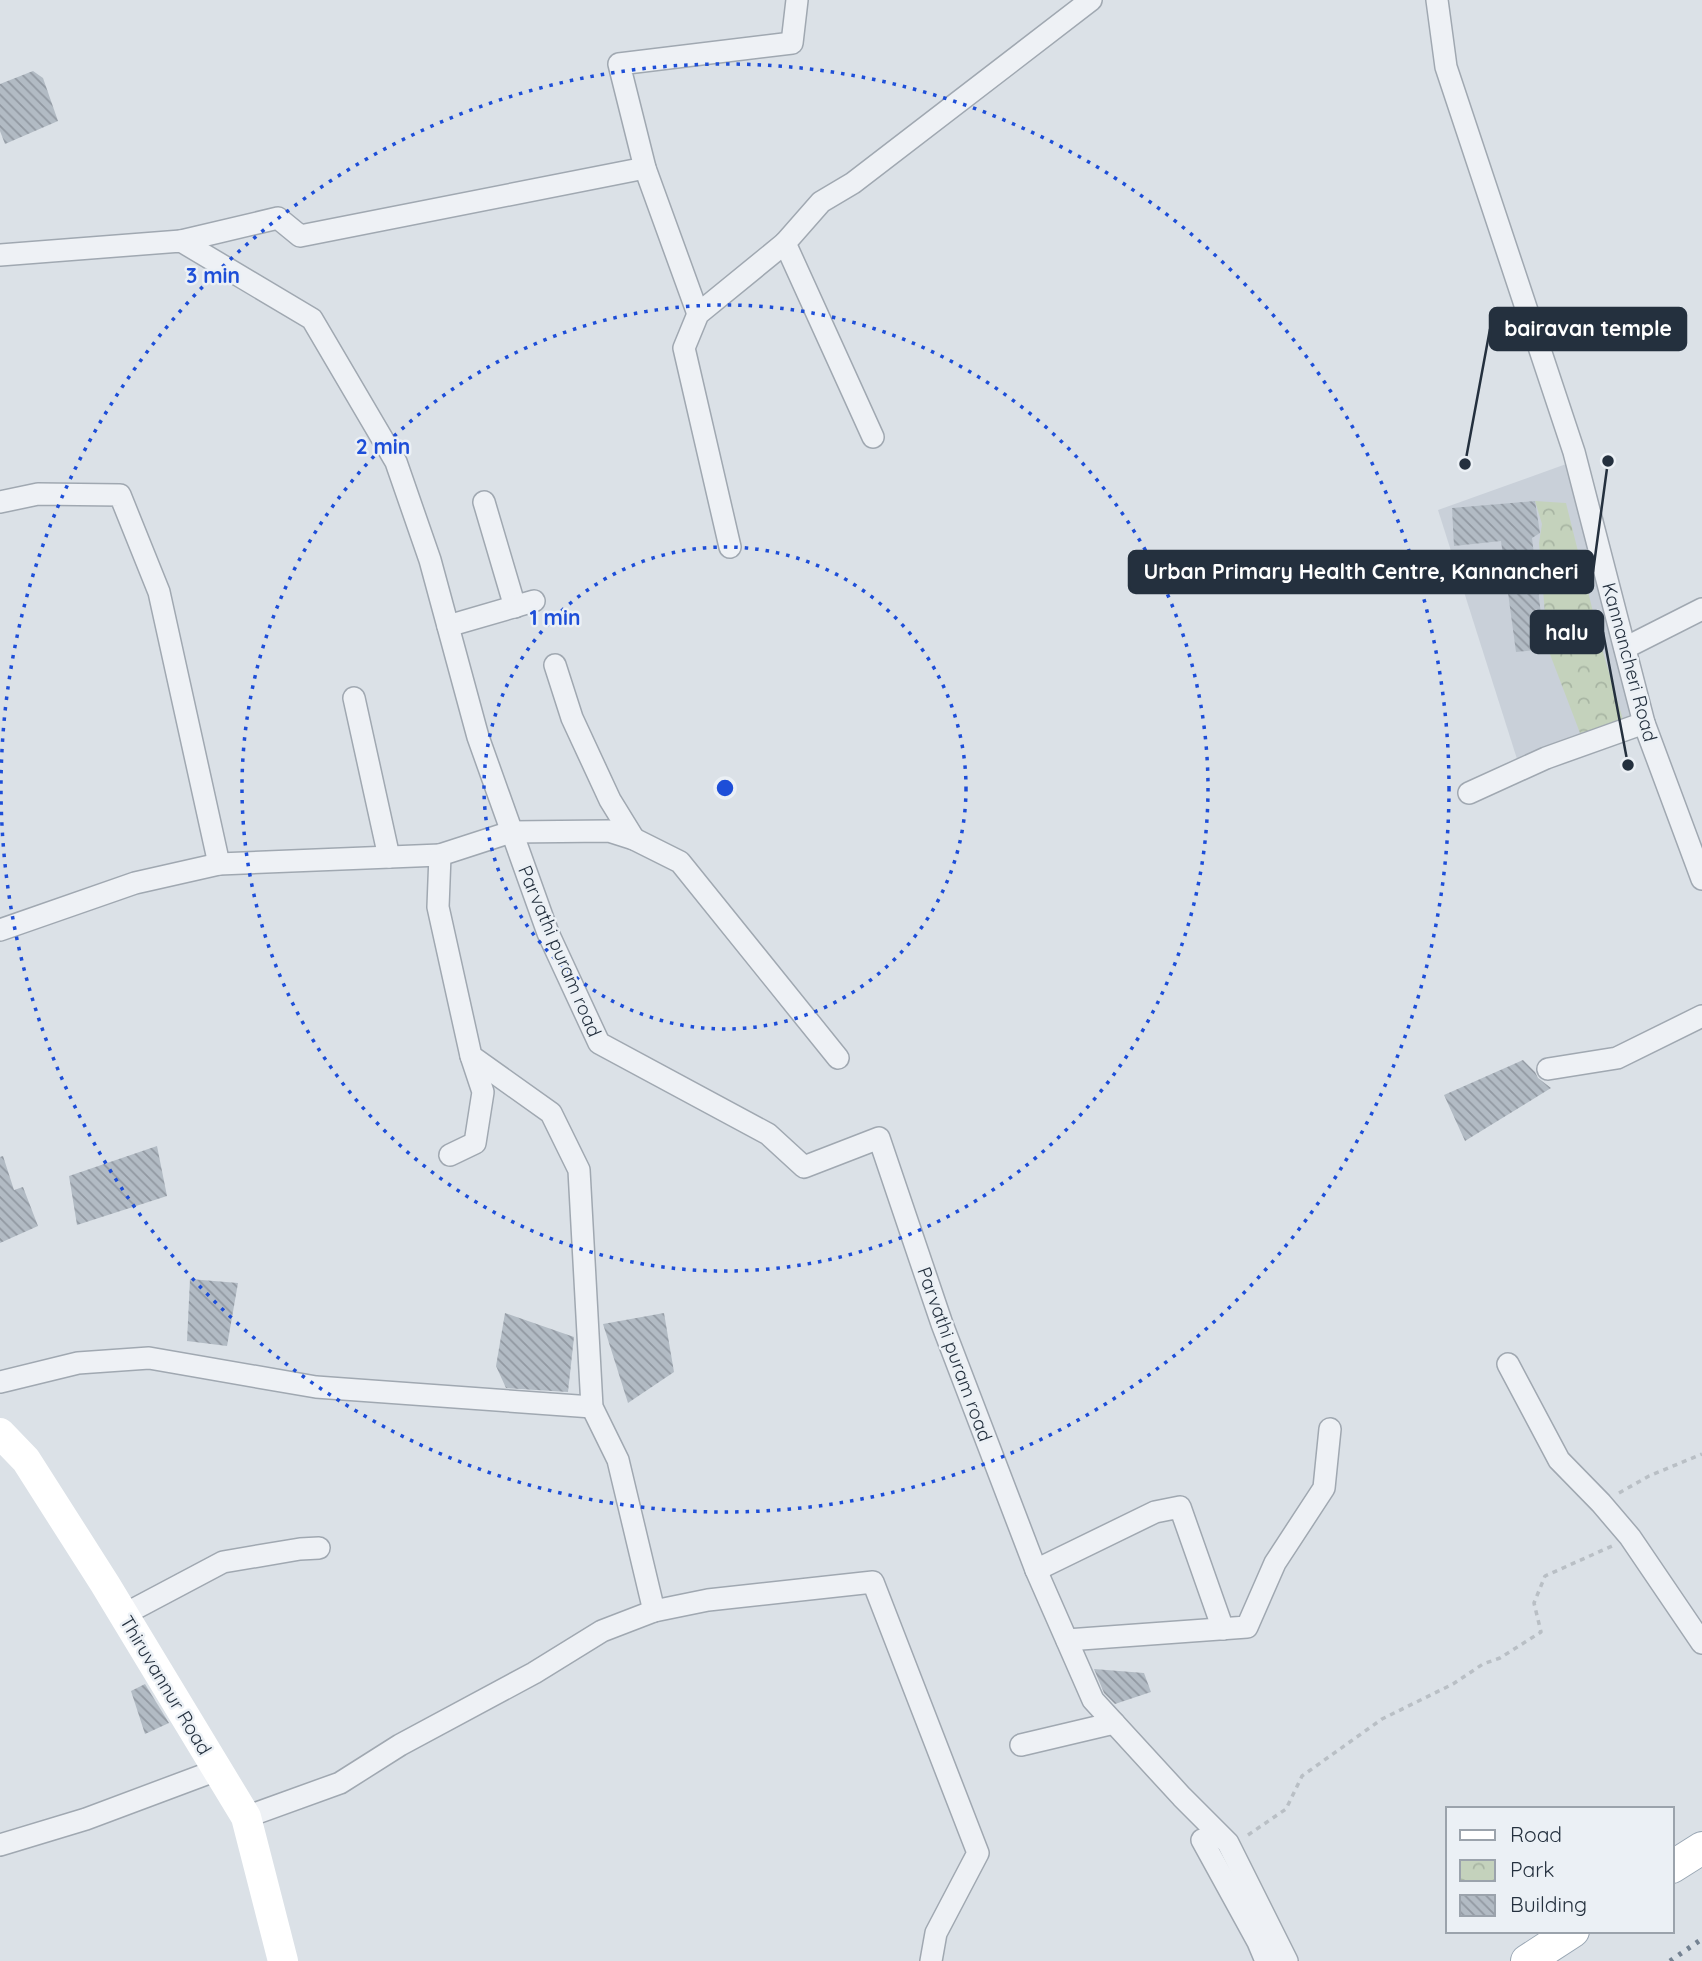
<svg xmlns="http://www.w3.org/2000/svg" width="1702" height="1961" font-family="Quicksand,sans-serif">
	<defs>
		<pattern id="park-crowns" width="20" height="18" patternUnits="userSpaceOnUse" patternTransform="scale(1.75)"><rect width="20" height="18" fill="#c4d2bc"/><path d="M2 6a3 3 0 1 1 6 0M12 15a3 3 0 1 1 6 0" fill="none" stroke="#a8b5a3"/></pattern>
		<pattern id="building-back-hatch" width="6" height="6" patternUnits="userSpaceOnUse" patternTransform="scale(1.75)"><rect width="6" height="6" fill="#b2bbc4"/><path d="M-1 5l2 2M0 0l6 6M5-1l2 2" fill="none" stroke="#9198a1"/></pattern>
	</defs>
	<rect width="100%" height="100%" fill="#dbe1e7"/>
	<path fill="#c9d0d9" d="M1569,463L1636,722L1517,759L1438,510Z"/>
	<path fill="url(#park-crowns)" d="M1535,501L1566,503L1603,652L1624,723L1580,733L1548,649L1539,543L1542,524Z"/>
	<g fill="url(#building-back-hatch)">
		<path d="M33,71L43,78L58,121L5,144L0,131V84Z"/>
		<path d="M1535,501L1540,533L1532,538L1545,649L1516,652L1501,541L1454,546L1452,508Z"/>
		<path d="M1523,1060L1535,1072L1538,1078L1551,1088L1465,1141L1444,1095Z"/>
		<path d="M157,1146L167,1196L77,1225L69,1176Z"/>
		<path d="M3,1156L14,1190L23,1187L38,1226L0,1243V1157Z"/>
		<path d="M190,1279L238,1283L227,1346L187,1341Z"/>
		<path d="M505,1313L574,1337L568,1392L506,1388L496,1366Z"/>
		<path d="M664,1313L674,1372L628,1403L603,1324Z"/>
		<path d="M1094,1669L1144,1673L1151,1692L1115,1704L1104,1693Z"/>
		<path d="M145,1684L169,1723L145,1734L131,1691Z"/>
	</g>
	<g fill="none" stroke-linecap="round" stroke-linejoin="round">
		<defs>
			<g id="street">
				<path d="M1437,0L1446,67L1574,452L1644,723L1702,879"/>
				<path d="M181,241L278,218L300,236L645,168"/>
				<path d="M0,255L181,241L312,319L396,462L430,560L478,737L548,933L599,1043L768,1134L804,1167L879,1138L942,1324L1036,1570L1093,1700L1182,1797L1228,1843L1287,1961"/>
				<path d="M698,314L645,168L619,64L792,43L797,0"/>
				<path d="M873,437L785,243L821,202L853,183L1091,0"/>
				<path d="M0,502L38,494L120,495L159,592L219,864"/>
				<path d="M484,502L515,607"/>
				<path d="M730,547L684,348L698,314L785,243"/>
				<path d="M448,626L534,601"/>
				<path d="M1625,648L1702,609"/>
				<path d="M555,665L572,718L610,800L634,839"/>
				<path d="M354,698L389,857"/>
				<path d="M1469,793L1546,758L1644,723"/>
				<path d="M0,930L135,883L219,864L440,855"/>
				<path d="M1548,1069L1617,1058L1702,1016"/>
				<path d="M450,1155L475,1143L483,1092L471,1056"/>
				<path d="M1508,1364L1559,1460L1601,1503L1630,1537L1702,1643"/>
				<path d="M0,1382L78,1363L149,1358L316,1387L592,1407"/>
				<path d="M1036,1570L1155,1512L1180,1507L1223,1629"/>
				<path d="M654,1611L618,1460L592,1407L579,1170L551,1113L471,1056L438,907L440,855L511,832L609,831L634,839L680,862L838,1058"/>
				<path d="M123,1615L223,1562L300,1549L319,1548"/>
				<path d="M1067,1640L1247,1627L1275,1563L1324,1488L1330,1429"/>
				<path d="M1021,1745L1114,1723"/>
				<path d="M246,1817L340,1783L400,1745L534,1673L602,1631L654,1611L708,1600L873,1582L978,1853L936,1933L931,1961"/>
				<path d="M1202,1840L1258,1942L1266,1961"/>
				<path d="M0,1845L86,1819L217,1770"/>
			</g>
			<g id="primary">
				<path d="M1672,1867L1702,1848"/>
				<path d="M1527,1961L1573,1931"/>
			</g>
		</defs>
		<use href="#street" stroke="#a0a8b1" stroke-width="24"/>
		<use href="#primary" stroke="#9aa7b4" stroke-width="34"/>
		<g stroke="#b9bfc5" stroke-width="3.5" stroke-dasharray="5 5" stroke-linecap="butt">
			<path d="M1619,1493L1649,1476L1702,1454"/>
			<path d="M1248,1835L1286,1809L1302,1776L1382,1719L1453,1684L1483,1664L1500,1658L1541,1632L1534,1603L1545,1576L1612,1546"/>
		</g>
		<use href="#street" stroke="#eef1f5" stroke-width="21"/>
		<path stroke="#fff" stroke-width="30" d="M0,1433L26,1460L105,1584L246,1817L283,1961"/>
		<use href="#primary" stroke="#fff" stroke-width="32"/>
		<path stroke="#748292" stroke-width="5" stroke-dasharray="3.5 7" stroke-linecap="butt" d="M1670,1961L1702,1939"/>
	</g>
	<g fill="none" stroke="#1d4ed8" stroke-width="3.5" stroke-dasharray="3.5 7">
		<circle cx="725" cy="788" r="241"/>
		<circle cx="725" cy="788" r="483"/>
		<circle cx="725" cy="788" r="724"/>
	</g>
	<g text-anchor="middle" stroke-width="5" stroke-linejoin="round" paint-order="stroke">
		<g font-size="19" fill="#24303e" stroke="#ebf0f5">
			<text transform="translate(1630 662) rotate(75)" y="7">Kannancheri Road</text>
			<text transform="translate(560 951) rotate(67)" y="7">Parvathi puram road</text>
			<text transform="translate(955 1354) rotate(70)" y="7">Parvathi puram road</text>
			<text transform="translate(166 1685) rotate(59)" y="7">Thiruvannur Road</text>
		</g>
	</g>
	<circle cx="725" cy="788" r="10" fill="#1d4ed8" stroke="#ebf0f5" stroke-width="3.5"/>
	<g font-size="21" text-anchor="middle" font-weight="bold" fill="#1d4ed8" stroke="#ebf0f5" stroke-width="5" stroke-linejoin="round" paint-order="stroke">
		<text x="213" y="283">3 min</text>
		<text x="383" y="454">2 min</text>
		<text x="555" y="625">1 min</text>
	</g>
	<path fill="none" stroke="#24303e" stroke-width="2.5" d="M1465 464L1490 329M1608 461L1593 572M1628 765L1603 632"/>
	<g fill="#24303e" stroke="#ebf0f5" stroke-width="2.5">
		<circle cx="1465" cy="464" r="7"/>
		<circle cx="1608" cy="461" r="7"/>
		<circle cx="1628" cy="765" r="7"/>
	</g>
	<g fill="#24303e" stroke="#24303e" stroke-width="2.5">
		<rect x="1490" y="308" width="196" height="42" rx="7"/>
		<rect x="1129" y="551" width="464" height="42" rx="7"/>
		<rect x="1531" y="611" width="72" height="42" rx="7"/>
	</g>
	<g font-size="21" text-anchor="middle" font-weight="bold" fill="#fff">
		<text x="1588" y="336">bairavan temple</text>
		<text x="1361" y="579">Urban Primary Health Centre, Kannancheri</text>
		<text x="1567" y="640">halu</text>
	</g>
	<rect x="1446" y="1807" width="228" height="126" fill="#ebf0f5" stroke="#9ba3ac" stroke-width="2"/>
	<rect x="1460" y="1830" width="35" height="10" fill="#ffffff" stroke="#9ba3ac" stroke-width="2"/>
	<text x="1510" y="1842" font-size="21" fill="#24303e">Road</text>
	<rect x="1460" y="1860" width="35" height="21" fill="url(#park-crowns)" stroke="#9ba3ac" stroke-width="2"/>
	<text x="1510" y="1877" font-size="21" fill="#24303e">Park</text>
	<rect x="1460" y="1895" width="35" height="21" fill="url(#building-back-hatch)" stroke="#9ba3ac" stroke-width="2"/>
	<text x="1510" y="1912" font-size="21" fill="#24303e">Building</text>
</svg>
